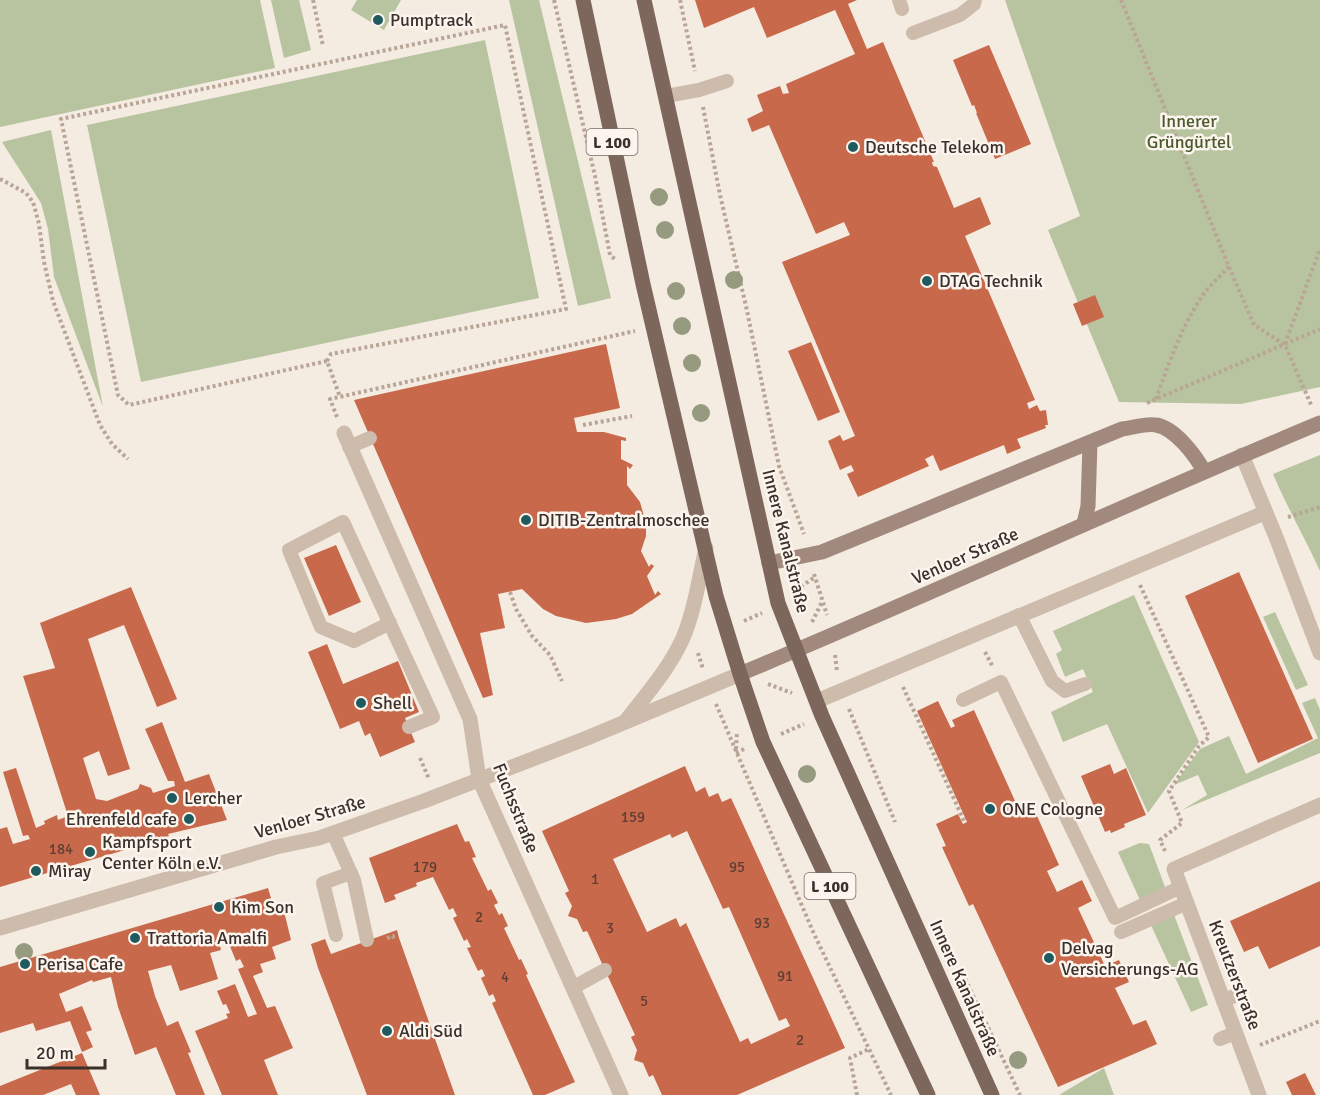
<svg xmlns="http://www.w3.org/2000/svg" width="1320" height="1095" font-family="Signika,sans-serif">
	<rect width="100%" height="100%" fill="#f4ebe1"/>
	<g fill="#b8c4a0">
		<path d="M0,0H260L275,68L0,127Z"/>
		<path d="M271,0H299L311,50L284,58Z"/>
		<path d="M357,0H401L384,30L351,10Z"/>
		<path d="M509,0H539L611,298L578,306Z"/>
		<path d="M1005,0H1320V387L1241,404L1119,402L1048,230L1080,216Z"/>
		<path d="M485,40L539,298L141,382L87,125Z"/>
		<path d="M51,130L103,407L54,277L48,229L41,203L2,142Z"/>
		<path d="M1320,455V571C1305,538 1287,507 1273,474Z"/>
		<path d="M1134,595L1199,742L1148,813L1107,724L1063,742L1051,712L1093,692L1083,669L1065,677L1056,654L1062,650L1053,631Z"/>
		<path d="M1275,612L1308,685L1296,690L1263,617Z"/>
		<path d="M1315,698L1320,710V753L1182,810L1207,795L1198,775L1174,785L1200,749L1229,736L1246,774L1318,738L1302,703Z"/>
		<path d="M1140,843L1149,844L1165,887L1140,900L1118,852Z"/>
		<path d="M1173,912L1208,1005L1191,1012L1150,923Z"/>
		<path d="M1104,1068L1114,1095H1059Z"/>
	</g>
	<g fill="#c8694b" fill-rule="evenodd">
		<path d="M695,0H857L848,4L867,49L883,42L934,162H932L933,166L937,167L954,208L980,197L991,224L965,236L1035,400L1027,403L1029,409L1037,405L1040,411L1046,410L1048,425H1045L1046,428L1017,439L1021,448L1007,454L1004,445L940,471L933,455L925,459L929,466L858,497L847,474L854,471L851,465L840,470L828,441L840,435L843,441L855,436L782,262L850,235L844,222L816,234L769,125L752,132L747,119L763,111L757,95L780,86L783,94L789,93L786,84L855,54L835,10L767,38L754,7L704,28Z"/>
		<path d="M989,45L1031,144L995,159L976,113H977L974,105L972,106L953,60Z"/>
		<path d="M1095,295L1104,317L1082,326L1073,304Z"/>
		<path d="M811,342L840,412L818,421L788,351Z"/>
		<path d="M606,344L620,408L574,418L577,432H604L626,438V441L621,440V459L633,465L630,469L627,466V485L640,502L646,523V536L641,551L649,567L651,564L654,566L647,576L655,595L658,591L661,594L632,614L616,619L586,623L556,616L543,609L522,589L498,594L505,628L480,633L493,695L483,698L354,400Z"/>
		<path d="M336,545L361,602L329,616L304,558Z"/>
		<path d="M1239,572L1313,739L1258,763L1185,596Z"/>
		<path d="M131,587L177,699L157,707L124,625L88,639L130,769L108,776L99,751L83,758L96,799L107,801L138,789L140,784L151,788L153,793L175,786L174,781H168L145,729L162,722L185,782L209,774L227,820L168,834L169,836L155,841L0,887V829L7,827L13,844L30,839L28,835L23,836L3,772L16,768L36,828L45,824L44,821L57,815L58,820L68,816L23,676L55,668L40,623Z"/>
		<path d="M327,644L343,684L398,661L419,712L405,718L415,742L380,757L370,733L365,736L359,721L340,729L308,652Z"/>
		<path d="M938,701L951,728L955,726L952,720L974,710L1020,812L1033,807L1059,865L1047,871L1057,892L1082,880L1092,901L1078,908L1105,966L1119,960L1129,982L1115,988L1133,1025L1146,1020L1157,1044L1058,1087L973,904L969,906L942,847L946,846L936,824L958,814L963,824L967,822L917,711Z"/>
		<path d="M1110,764L1114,774L1126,768L1146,815L1124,824L1125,827L1111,833L1110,830L1105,832L1081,776Z"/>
		<path d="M685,766L696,792L705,787L709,797L718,793L722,802L731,798L845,1048L737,1095H662L653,1075L649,1077L643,1063L634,1060L637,1050L631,1037L635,1035L587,931L583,932L577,919L568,916L572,906L565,893L569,891L542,831ZM687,831L723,909L729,907L779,1021L786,1018L790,1026L751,1044L748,1038L740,1042L686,923L680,927L676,918L647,932L613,859L670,834L672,838Z"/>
		<path d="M457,824L465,842L469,841L476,857L472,858L488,891L491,889L498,903L494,905L499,915L502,913L508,926L504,928L519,960L521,959L528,974L526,975L575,1082L545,1095H533L492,1003L496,1001L493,994L489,996L481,978L485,976L482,969L478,971L467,948L471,947L467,939L464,941L453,918L457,916L453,908L449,910L433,877L416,883L417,886L394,895L396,899L385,903L369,858Z"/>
		<path d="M1320,881V946L1269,969L1258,946L1244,952L1230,921Z"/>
		<path d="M268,888L273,905L282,903L291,940L272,947L276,959L260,964L263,972L253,976L267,1008L275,1006L293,1048L264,1060L278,1095H222L195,1031L228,1018L226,1014L230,1013L226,1004L223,1005L217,991L235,984L248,1017L257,1014L238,969L244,967L240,959L236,961L227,939L219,942L221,950L210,953L218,979L180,991L171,965L148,971L155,996L167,1026L178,1021L191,1052L188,1053L205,1095H176L156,1047L135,1055L118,1007L111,977L93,982L92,980L59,994L66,1012L82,1006L92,1030L86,1032L93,1047L82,1052L70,1021L36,1031L33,1023L0,1033V967Z"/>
		<path d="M397,930L399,938L455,1095H367L318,968L311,944L325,939L331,954Z"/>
		<path d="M82,1053L100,1095H76L71,1084L43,1095H0V1086Z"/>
		<path d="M1305,1073L1316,1095H1292L1286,1082Z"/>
	</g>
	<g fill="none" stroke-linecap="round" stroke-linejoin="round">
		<g stroke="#b9a596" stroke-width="4" stroke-dasharray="3 3" stroke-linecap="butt">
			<path d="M313,0L323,46"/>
			<path d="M554,0L595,176L610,255L616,260"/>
			<path d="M680,0L695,71"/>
			<path d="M1121,0L1229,267L1254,325L1285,345L1312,407"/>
			<path d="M703,107L720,195L746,306L779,466L804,534"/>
			<path d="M0,179L26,193L33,202L39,224L44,262L53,301L100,425L112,444L128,459"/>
			<path d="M1285,344L1320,249"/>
			<path d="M327,361L331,354L566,309L505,25L61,119L118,395L129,405L327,361L340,397"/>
			<path d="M1156,399C1169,363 1181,327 1203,295C1210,285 1220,276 1229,267"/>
			<path d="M1147,403L1320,329"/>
			<path d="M337,417L330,399L635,331"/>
			<path d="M583,425L632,416"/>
			<path d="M1288,517L1320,507"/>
			<path d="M814,574L827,615"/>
			<path d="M1140,585L1209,737L1199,746L1169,791L1182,823L1160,840L1165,851"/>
			<path d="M796,590L815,577"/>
			<path d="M510,592L516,609L532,636L550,655L562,681"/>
			<path d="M744,621L762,613"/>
			<path d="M812,622L822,602"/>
			<path d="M985,652L993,667"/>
			<path d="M698,653L703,669"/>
			<path d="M835,655L837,671"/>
			<path d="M768,684L792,693"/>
			<path d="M903,687L965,823"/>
			<path d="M716,704L814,934L891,1095"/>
			<path d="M849,709L895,822"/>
			<path d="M781,734L804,724"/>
			<path d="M736,749L737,732"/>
			<path d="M736,753L746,748"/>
			<path d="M420,758L429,779"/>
			<path d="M387,938L393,936L394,940"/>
			<path d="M960,968L1020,1095"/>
			<path d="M1260,1045L1320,1021"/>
			<path d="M857,1095L850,1058L869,1049"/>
		</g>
		<g stroke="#cdbbac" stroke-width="14">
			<path d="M899,0L902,9"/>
			<path d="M913,33L960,15L974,4L975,0"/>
			<path d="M666,96L699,90L727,81"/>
			<path d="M349,447L370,438"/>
			<path d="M1019,615L1052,681L1065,691L1085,684"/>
			<path d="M390,623L354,641L321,627L289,550L343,522L433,717L409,727"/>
			<path d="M963,700L1001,682L1115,918L1181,887"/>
			<path d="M333,833L354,880L367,940"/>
			<path d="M1121,932L1187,903"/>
			<path d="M336,935L323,883L351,873"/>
			<path d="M574,987L605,970"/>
			<path d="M1223,1001L1241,993"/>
			<path d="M1220,1039L1235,1033"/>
		</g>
		<g stroke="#cdbbac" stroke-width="15">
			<path d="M344,433L470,719L479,779L621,1095"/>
			<path d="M1242,455L1276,537L1320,653"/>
			<path d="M817,701L1264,513"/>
			<path d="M625,722C646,695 669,669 683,638C695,609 699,578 706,548"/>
			<path d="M0,928L276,847L319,838L424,801L587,738L740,674"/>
			<path d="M1259,1095L1174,869L1320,805"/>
		</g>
		<g stroke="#a18a7d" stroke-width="15">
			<path d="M1084,524L1088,506L1090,443"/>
			<path d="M769,563L822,552L1122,429C1132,428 1146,423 1156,425C1175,428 1195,455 1204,471"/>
			<path d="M740,674C934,593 1125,504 1320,423"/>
		</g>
		<g stroke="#7d675c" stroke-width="15">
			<path d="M583,0L643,284L716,596L740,674L763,742L928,1095"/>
			<path d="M644,0L778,603L822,716L992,1095"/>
		</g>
	</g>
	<g fill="#969b7f">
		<circle cx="659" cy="197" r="9"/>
		<circle cx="665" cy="230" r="9"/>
		<circle cx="734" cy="280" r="9"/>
		<circle cx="676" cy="291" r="9"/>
		<circle cx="682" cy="326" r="9"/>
		<circle cx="692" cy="363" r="9"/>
		<circle cx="701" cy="413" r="9"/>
		<circle cx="807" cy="774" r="9"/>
		<circle cx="24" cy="952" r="9"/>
		<circle cx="1018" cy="1060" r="9"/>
	</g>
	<g fill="#1f5a5e" stroke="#fbf5ee" stroke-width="2">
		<circle cx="378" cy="20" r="6"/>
		<circle cx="853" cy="147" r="6"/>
		<circle cx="927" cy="281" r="6"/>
		<circle cx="526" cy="520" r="6"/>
		<circle cx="361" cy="703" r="6"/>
		<circle cx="172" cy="798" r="6"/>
		<circle cx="990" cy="809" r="6"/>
		<circle cx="189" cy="819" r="6"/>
		<circle cx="90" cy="852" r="6"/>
		<circle cx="36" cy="871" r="6"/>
		<circle cx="219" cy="907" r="6"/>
		<circle cx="135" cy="938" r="6"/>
		<circle cx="1049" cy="958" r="6"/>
		<circle cx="25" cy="964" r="6"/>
		<circle cx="387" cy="1031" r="6"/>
	</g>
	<g text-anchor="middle" stroke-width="5" stroke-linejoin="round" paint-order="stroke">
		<g font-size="15" fill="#5e3e33">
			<text x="633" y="822">159</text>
			<text x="61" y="854">184</text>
			<text x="425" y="872">179</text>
			<text x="737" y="872">95</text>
			<text x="595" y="884">1</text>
			<text x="479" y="922">2</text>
			<text x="762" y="928">93</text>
			<text x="610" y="933">3</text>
			<text x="785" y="981">91</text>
			<text x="505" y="982">4</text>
			<text x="644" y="1006">5</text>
			<text x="800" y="1045">2</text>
		</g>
		<g fill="#fbf5ee" stroke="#756b66" stroke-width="1.5">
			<rect x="586.5" y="129" width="51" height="26" rx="4.5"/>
			<rect x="804.5" y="873" width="51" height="26" rx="4.5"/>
		</g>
		<g font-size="16" font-weight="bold" fill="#3b302b">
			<text x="612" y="148">L 100</text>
			<text x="830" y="892">L 100</text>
		</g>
		<g font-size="18" fill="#3b302b" stroke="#fbf5ee" text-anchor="start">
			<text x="390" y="26">Pumptrack</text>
			<text x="865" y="153">Deutsche Telekom</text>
			<text x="939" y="287">DTAG Technik</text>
			<text x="538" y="526">DITIB-Zentralmoschee</text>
			<text x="373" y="709">Shell</text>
			<text x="184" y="804">Lercher</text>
			<text x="1002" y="815">ONE Cologne</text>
			<text x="177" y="825" text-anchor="end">Ehrenfeld cafe</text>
			<text x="102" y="848">Kampfsport<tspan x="102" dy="21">Center Köln e.V.</tspan></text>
			<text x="48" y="877">Miray</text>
			<text x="231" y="913">Kim Son</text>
			<text x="147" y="944">Trattoria Amalfi</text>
			<text x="1061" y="954">Delvag<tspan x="1061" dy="21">Versicherungs-AG</tspan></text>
			<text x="37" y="970">Perisa Cafe</text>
			<text x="399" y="1037">Aldi Süd</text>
		</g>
		<g font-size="18" fill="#4a5a2e" stroke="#fbf5ee">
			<text x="1189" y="127">Innerer<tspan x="1189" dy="21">Grüngürtel</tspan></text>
		</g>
		<g font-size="18" fill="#3b302b" stroke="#fbf5ee">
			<text transform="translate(786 541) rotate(76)" y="6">Innere Kanalstraße</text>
			<text transform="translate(965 556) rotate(-24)" y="6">Venloer Straße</text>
			<text transform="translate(516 808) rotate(68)" y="6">Fuchsstraße</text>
			<text transform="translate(310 817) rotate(-16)" y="6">Venloer Straße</text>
			<text transform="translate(1235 975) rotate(69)" y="6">Kreutzerstraße</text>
			<text transform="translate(965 988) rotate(66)" y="6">Innere Kanalstraße</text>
		</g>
	</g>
	<path d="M27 1059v9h78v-9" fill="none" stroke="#3b302b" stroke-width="3"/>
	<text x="36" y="1059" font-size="18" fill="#3b302b" stroke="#fbf5ee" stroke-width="4.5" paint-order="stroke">20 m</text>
</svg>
